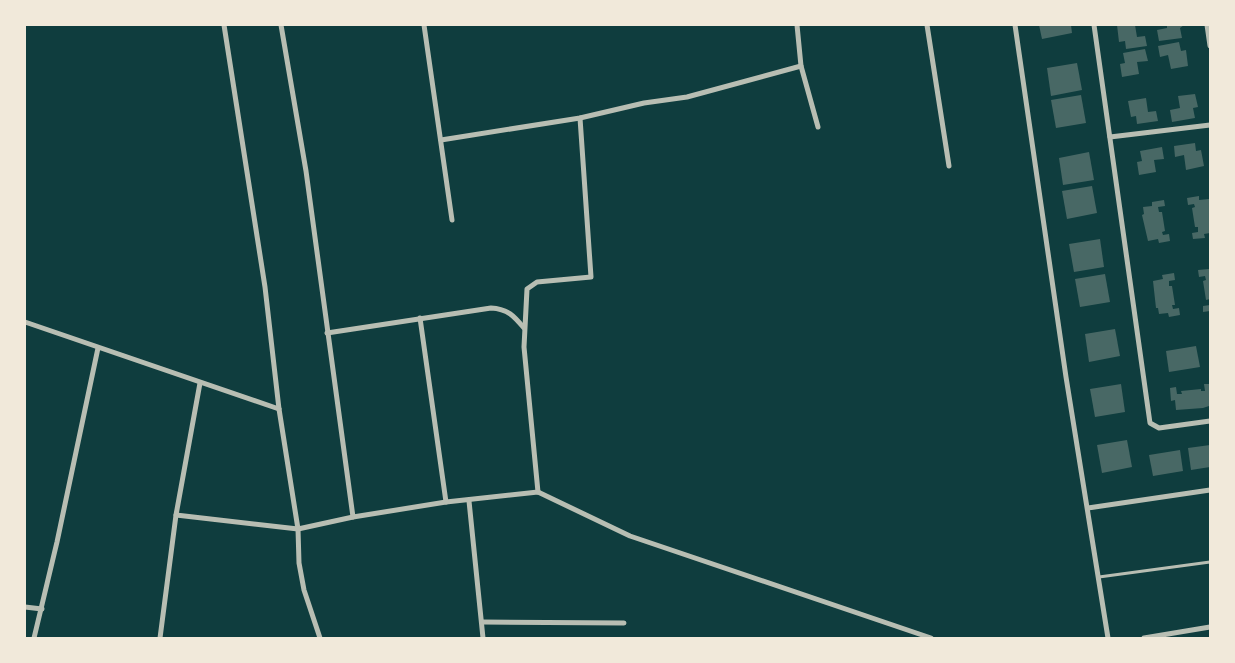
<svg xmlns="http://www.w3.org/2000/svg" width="1235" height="663" font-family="'Fira Sans',sans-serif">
	<rect width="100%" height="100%" fill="#0f3d3e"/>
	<g fill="#486865">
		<path d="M1039,25H1071L1072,33L1042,39Z"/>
		<path d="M1117,25H1135L1137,37L1145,36L1147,46L1126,49L1125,41L1119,42Z"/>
		<path d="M1167,25H1184L1180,28L1182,38L1159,41L1157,30L1167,28Z"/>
		<path d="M1179,42L1181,51L1186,50L1188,66L1171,69L1168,55L1160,57L1158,46Z"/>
		<path d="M1145,49L1148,61L1137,62L1139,74L1122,77L1120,64L1125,63L1123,53Z"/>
		<path d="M1077,63L1082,90L1051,96L1047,68Z"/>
		<path d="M1195,94L1198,107L1193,108L1195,118L1172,122L1170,110L1180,108L1178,96Z"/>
		<path d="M1081,95L1086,123L1056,128L1051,100Z"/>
		<path d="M1146,98L1148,112L1156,111L1158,121L1137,124L1136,116L1131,117L1128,101Z"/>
		<path d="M1195,143L1196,151L1201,150L1204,166L1186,170L1184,155L1175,157L1174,146Z"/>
		<path d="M1162,147L1164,159L1154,160L1156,172L1139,175L1137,162L1142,161L1140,151Z"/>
		<path d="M1089,152L1094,180L1063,185L1059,158Z"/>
		<path d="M1092,186L1097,213L1067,219L1062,191Z"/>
		<path d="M1199,196V200L1209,199L1210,233L1204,234L1205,238L1193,239L1192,233L1198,232V227H1195L1192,208L1195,207L1194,204L1188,205L1187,198Z"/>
		<path d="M1164,200L1165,206L1158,207L1159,212H1162L1165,231L1162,232L1163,235L1169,234L1170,241L1159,243L1158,239L1148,241L1142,215L1144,214L1143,207L1152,206V202Z"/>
		<path d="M1100,239L1104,267L1074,272L1069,244Z"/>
		<path d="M1209,269L1210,299L1206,300L1203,281L1206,280L1205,276L1199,277L1198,270Z"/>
		<path d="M1174,273L1175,280L1169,281V286H1172L1175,305H1172L1173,309L1179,308L1180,315L1169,317L1168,313L1159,314L1158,308H1156L1153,281L1163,279L1162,275Z"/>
		<path d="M1105,274L1110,302L1080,307L1075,279Z"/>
		<path d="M1210,305V311L1203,312V306Z"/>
		<path d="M1115,329L1120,356L1089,362L1085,334Z"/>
		<path d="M1196,346L1200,367L1169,372L1166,351Z"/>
		<path d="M1121,384L1125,412L1095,417L1090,389Z"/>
		<path d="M1204,384H1210L1209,406L1203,408L1176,410L1175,400L1171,401L1170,388L1176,387L1177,394H1182L1181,391L1201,389V391H1205Z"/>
		<path d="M1127,440L1132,467L1102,473L1097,445Z"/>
		<path d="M1210,445V467L1191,470L1188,448Z"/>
		<path d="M1180,450L1183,471L1153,476L1149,455Z"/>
	</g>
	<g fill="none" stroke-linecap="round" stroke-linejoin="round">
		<path stroke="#b8beb3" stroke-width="3" d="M1099,577L1210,562"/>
		<g stroke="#b8beb3" stroke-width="5">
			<path d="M224,25L265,287L279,409L298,529L299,563L304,590L320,638"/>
			<path d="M281,25L306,171L353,517"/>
			<path d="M424,25L452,220"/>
			<path d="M797,25L801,66L818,127"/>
			<path d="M927,25L949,166"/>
			<path d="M1015,25L1066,377L1108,638"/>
			<path d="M1094,25L1150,423L1159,428L1210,421"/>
			<path d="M1207,25L1210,46"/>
			<path d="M1110,137L1210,125"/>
			<path d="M441,140L580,118L644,103L687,97L801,66"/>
			<path d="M420,318L446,502"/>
			<path d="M25,322L279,409"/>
			<path d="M327,333L491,308C508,309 514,316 524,328"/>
			<path d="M538,492L524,347L527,289L537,282L591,277L580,118"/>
			<path d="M469,501L483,638"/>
			<path d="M1088,508L1210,490"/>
			<path d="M176,515L298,529L353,517L446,502L538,492L630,536L931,638"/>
			<path d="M25,607L42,609"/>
			<path d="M482,622L624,623"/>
			<path d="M34,638L57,542L98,348"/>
			<path d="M160,638L176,515L200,383"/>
			<path d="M1144,638L1210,627"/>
		</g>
	</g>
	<rect width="1235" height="663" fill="none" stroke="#f1e9da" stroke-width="52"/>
</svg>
